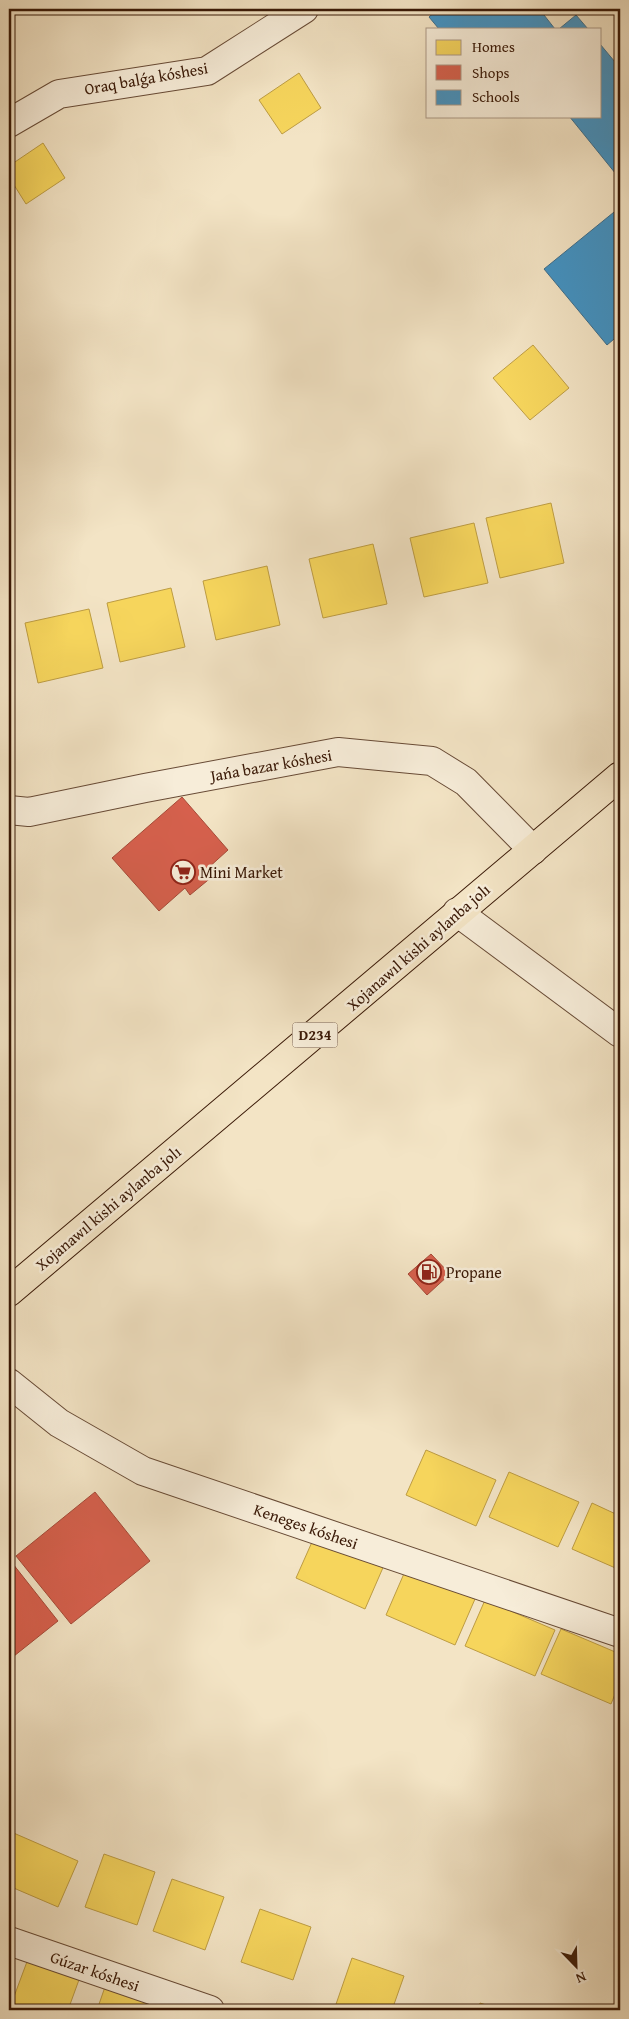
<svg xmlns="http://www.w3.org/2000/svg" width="629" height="2019" font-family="'Gentium Book Plus',serif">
	<rect width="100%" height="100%" fill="#f3e4c5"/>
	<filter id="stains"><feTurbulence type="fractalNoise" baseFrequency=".004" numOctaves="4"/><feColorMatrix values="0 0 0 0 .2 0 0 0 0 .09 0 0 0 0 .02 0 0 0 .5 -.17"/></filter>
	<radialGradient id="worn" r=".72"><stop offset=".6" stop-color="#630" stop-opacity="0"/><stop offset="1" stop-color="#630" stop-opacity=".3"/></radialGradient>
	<g fill="#f6d55c" stroke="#bd9c42">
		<path d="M299,73L321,108L282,134L259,100Z"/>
		<path d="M43,143L65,178L26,204L9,177V166Z"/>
		<path d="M533,345L569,388L530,420L493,378Z"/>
		<path d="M551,503L564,563L500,578L486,518Z"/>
		<path d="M474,523L488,583L424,597L410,538Z"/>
		<path d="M373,544L387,604L323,618L309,559Z"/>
		<path d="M267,566L280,625L216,640L203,581Z"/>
		<path d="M171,588L185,647L120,662L107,603Z"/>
		<path d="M89,609L103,668L38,683L25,623Z"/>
		<path d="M426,1450L496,1480L476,1526L406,1495Z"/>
		<path d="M509,1472L579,1502L558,1547L489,1517Z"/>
		<path d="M592,1503L620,1516V1570L572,1549Z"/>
		<path d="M316,1533L385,1563L365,1609L296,1578Z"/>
		<path d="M406,1569L475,1599L455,1645L386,1615Z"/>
		<path d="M485,1600L555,1630L535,1676L465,1646Z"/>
		<path d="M561,1629L620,1654V1682L611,1704L541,1674Z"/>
		<path d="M9,1831L78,1861L58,1907L9,1886Z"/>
		<path d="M104,1854L155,1872L137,1925L85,1907Z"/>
		<path d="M172,1879L224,1897L205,1950L153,1931Z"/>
		<path d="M260,1909L311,1927L293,1980L241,1962Z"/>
		<path d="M352,1958L404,1976L392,2010H334Z"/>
		<path d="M28,1959L80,1977L68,2010H9Z"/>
		<path d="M106,1984L158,2002L155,2010H97Z"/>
		<path d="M480,2003L502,2010H478Z"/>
	</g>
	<g fill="#d6604d" stroke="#a74a38">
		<path d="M182,797L228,850L207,869L213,876L190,895L185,888L159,911L112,858Z"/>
		<path d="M431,1254L450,1274L427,1295L408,1274Z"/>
		<path d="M95,1492L150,1561L71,1624L16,1556Z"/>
		<path d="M13,1564L58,1621L9,1660V1567Z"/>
	</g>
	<g fill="#4393c3" stroke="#406e8a">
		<path d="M438,9H551L544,15L555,29H439L429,17Z"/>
		<path d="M576,15L588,29H559Z"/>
		<path d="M600,44L620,68V179L569,116H600Z"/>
		<path d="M619,208L620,334L607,345L544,269Z"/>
	</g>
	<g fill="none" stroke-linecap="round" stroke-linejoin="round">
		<defs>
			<g id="minor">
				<path d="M9,123L59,94L207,71L304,9"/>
				<path d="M9,810L29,812L145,788L338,752L432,761L466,782L533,850"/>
				<path d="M457,912L620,1033"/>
				<path d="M9,1383L59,1423L143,1471L620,1633"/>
				<path d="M9,1941L210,2010"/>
			</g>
			<path id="major" d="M9,1292L620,776"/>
		</defs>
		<use href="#minor" stroke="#684b36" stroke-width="30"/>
		<use href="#major" stroke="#391806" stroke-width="30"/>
		<use href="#minor" stroke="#f7edd9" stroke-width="28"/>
		<use href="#major" stroke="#f3e4c5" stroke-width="28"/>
	</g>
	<defs>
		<symbol id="supermarket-ring" viewBox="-11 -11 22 22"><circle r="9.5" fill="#f7edd9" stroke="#8f2418" stroke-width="1.5"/><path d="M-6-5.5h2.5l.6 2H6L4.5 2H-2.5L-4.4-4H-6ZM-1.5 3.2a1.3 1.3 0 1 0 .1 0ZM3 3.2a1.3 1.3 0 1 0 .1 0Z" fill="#8f2418"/></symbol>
		<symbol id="fuel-ring" viewBox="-11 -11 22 22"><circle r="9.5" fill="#f7edd9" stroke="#8f2418" stroke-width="1.5"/><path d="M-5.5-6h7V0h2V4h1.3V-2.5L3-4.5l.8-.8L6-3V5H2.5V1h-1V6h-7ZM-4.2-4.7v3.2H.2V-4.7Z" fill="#8f2418"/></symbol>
	</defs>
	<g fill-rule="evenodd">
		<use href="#supermarket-ring" x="169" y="858" width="28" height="28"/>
		<use href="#fuel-ring" x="415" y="1258" width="28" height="28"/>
	</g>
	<g text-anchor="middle" stroke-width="5" stroke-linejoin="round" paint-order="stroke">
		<rect fill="#f7edd9" stroke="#725845" stroke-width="1" x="292.5" y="1022.5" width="45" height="25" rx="4"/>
		<g font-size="15" font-weight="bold" fill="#391806">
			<text x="315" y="1040">D234</text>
		</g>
		<g font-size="16" fill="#391806" stroke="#f7edd9">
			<text transform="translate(146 78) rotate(-10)" y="6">Oraq balǵa kóshesi</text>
			<text transform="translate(271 765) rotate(-10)" y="6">Jańa bazar kóshesi</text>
			<text transform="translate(418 947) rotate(-41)" y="6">Xojanawıl kishi aylanba jolı</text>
			<text transform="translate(108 1208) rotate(-40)" y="6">Xojanawıl kishi aylanba jolı</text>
			<text transform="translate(306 1526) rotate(19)" y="6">Keneges kóshesi</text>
			<text transform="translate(95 1971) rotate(19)" y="6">Gúzar kóshesi</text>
		</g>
		<g font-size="16" fill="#391806" stroke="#f7edd9" text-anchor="start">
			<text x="200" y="878">Mini Market</text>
			<text x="446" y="1278">Propane</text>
		</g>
	</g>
	<rect width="629" height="2019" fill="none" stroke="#f3e4c5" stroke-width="30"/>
	<rect x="10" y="10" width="609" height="1999" fill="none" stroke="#391806" stroke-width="2.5"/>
	<rect x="15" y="15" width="599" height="1989" fill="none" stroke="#391806"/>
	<rect x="426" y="28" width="175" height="90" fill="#f7edd9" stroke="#ab9885"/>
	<rect x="436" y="40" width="25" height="15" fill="#f6d55c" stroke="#ab9885"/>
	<text x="472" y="52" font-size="15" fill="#391806">Homes</text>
	<rect x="436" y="65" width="25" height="15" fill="#d6604d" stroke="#ab9885"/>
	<text x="472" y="78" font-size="15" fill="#391806">Shops</text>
	<rect x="436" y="90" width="25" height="15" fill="#4393c3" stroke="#ab9885"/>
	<text x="472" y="102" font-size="15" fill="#391806">Schools</text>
	<g transform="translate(576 1966) rotate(157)" stroke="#f7edd9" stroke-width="4" paint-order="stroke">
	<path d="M0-4L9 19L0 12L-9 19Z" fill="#391806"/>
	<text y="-8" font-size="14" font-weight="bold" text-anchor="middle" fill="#391806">N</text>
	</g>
	<rect width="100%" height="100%" filter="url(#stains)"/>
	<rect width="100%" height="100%" fill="url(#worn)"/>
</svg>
